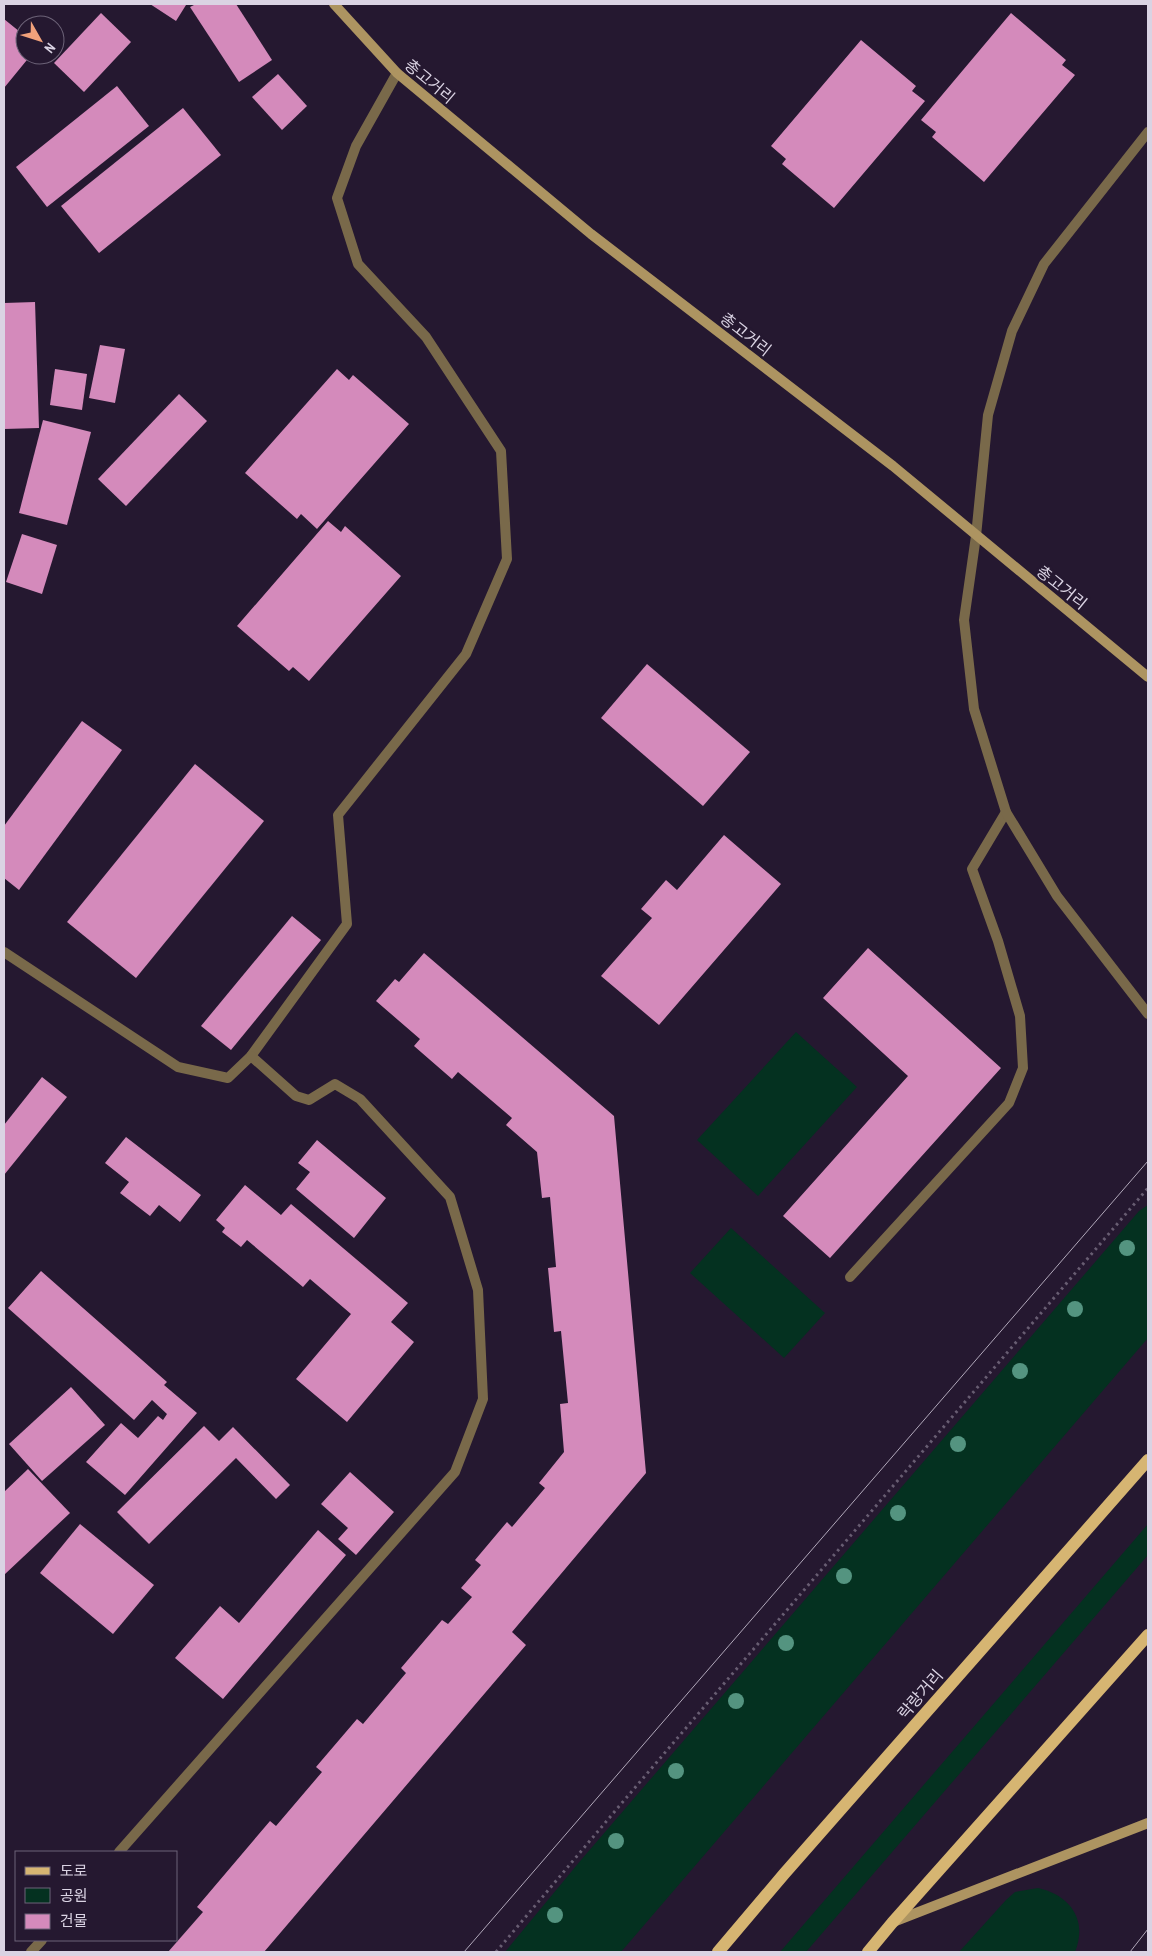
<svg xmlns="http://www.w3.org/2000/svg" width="1152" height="1956" font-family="'Archivo Narrow','Noto Sans KR',sans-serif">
	<rect width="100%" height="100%" fill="#251830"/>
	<g fill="#043120">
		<path d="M796,1032L857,1087L758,1196L697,1140Z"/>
		<path d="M1148,1205V1338L621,1952H505L581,1860L1139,1211Z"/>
		<path d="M731,1228L825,1313L784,1358L690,1273Z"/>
		<path d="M1148,1524V1555L806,1952H780Z"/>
		<path d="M1038,1888C1070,1895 1088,1920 1075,1952H959L1006,1900L1015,1892Z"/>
	</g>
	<g fill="#d48abb">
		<path d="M150,4H184L186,5L176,21Z"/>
		<path d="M196,4H236L272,60L239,82L190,7Z"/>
		<path d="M101,13L131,42L84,92L54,63Z"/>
		<path d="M1011,13L1066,60L1062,65L1075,75L984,182L932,137L936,132L921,120Z"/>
		<path d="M4,19L25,36V55H31L4,88Z"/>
		<path d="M861,40L916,86L912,91L925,101L834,208L782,164L786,159L771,146Z"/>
		<path d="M278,74L307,106L282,130L252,97Z"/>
		<path d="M117,86L149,126L47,207L16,167Z"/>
		<path d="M183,108L221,155L99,253L61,206Z"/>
		<path d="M35,302L39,428L4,429V303Z"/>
		<path d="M100,345L125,349L115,403L89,398Z"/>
		<path d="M55,369L87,374L82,410L50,405Z"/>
		<path d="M337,369L349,380L353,375L409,424L317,529L301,514L297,519L245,473Z"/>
		<path d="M179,394L207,421L126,506L98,479Z"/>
		<path d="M43,420L91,432L67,525L19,513Z"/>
		<path d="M328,521L341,532L345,526L401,576L309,681L293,667L289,671L237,626Z"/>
		<path d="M22,534L57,545L42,594L6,582Z"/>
		<path d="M647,664L750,752L703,806L601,718Z"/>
		<path d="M82,721L122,750L19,890L4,878V826Z"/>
		<path d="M195,764L264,821L136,978L67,922Z"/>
		<path d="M724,835L781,884L659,1025L601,976L652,918L641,909L666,880L677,890Z"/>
		<path d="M292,916L321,940L231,1050L201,1026Z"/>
		<path d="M868,948L1001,1068L830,1258L783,1216L908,1076L823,998Z"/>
		<path d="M424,953L614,1116L646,1473L512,1632L526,1645L264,1952H168L203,1912L197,1907L270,1821L276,1826L322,1772L316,1767L357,1719L363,1724L406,1673L401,1668L442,1620L448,1624L472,1597L461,1588L481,1565L475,1560L507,1522L512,1527L545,1488L539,1483L564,1452L560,1404L568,1403L561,1331L554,1332L548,1268L556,1267L550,1197L542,1198L537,1152L506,1125L512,1118L458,1072L452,1079L414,1046L420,1039L376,1001L395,979L399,982Z"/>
		<path d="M42,1077L67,1097L4,1175V1125Z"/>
		<path d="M126,1137L201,1195L180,1222L159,1205L150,1216L120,1193L129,1182L105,1163Z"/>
		<path d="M317,1140L386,1198L354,1238L296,1189L310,1172L298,1163Z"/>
		<path d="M245,1185L281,1215L291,1204L408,1303L391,1322L414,1342L347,1422L296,1379L351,1314L310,1279L303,1287L247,1240L241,1247L222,1232L225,1228L216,1220Z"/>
		<path d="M41,1271L167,1382L164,1385L197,1413L125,1495L86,1462L121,1423L138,1438L158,1416L163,1420L167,1414L152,1400L134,1420L8,1308Z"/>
		<path d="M71,1387L105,1425L42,1481L9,1444Z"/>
		<path d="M204,1426L219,1441L233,1427L290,1485L276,1499L236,1458L149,1544L117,1512Z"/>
		<path d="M28,1469L70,1513L4,1575V1492Z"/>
		<path d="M350,1472L394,1512L356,1555L338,1539L348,1528L321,1504Z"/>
		<path d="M80,1524L154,1585L113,1634L40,1573Z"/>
		<path d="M318,1530L346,1555L223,1699L175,1658L220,1606L239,1623Z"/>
	</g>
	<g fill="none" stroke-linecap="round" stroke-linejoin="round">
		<path stroke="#685d72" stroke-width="3" stroke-dasharray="2.5 4" stroke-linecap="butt" d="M496,1952L621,1804L1148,1188"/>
		<path stroke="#79694a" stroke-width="10" d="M850,1277L1009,1103L1023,1068L1020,1016L998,941L972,869L1006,812"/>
		<g stroke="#79694a" stroke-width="10">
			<path d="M1148,132L1044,264L1012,331L988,415L976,536L964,620L974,709L1006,812L1057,896L1148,1014"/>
			<path d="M4,952L178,1067L228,1078L251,1056L347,924L338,815L466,654L507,559L501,451L426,337L358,264L337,198L356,146L397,73"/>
			<path d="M119,1852L455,1472L483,1399L478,1290L450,1197L360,1099L335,1084L309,1100L296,1096L251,1056"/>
			<path d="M31,1952L42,1940"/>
		</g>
		<g stroke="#ad9461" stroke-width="10">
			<path d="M334,4L397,73L591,234L893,466L1148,677"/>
			<path d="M893,1922L1148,1823"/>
		</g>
		<g stroke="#d6b572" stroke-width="12">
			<path d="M718,1952L784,1874L1148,1460"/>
			<path d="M868,1952L892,1923L1148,1635"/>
		</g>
		<g stroke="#b1a8ba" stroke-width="1">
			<path d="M464,1952L1148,1161"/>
			<path d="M1130,1952L1148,1929"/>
		</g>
	</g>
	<g fill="#549480">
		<circle cx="1127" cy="1248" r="8"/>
		<circle cx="1075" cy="1309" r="8"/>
		<circle cx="1020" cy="1371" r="8"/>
		<circle cx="958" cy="1444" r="8"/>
		<circle cx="898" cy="1513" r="8"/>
		<circle cx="844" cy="1576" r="8"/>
		<circle cx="786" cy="1643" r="8"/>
		<circle cx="736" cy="1701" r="8"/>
		<circle cx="676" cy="1771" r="8"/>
		<circle cx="616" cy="1841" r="8"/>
		<circle cx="555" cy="1915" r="8"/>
	</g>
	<g text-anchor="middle" stroke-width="5" stroke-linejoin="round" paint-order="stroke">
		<g font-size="16" fill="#dad3e3" stroke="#251830">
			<text transform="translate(430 81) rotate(40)" y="6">총고거리</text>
			<text transform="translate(746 334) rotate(38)" y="6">총고거리</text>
			<text transform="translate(1062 587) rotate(39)" y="6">총고거리</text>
			<text transform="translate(920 1694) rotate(-49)" y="6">락랑거리</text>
		</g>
	</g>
	<rect width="1152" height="1956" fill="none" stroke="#dad3e3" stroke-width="10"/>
	<rect x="15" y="1851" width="162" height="90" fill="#251830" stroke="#6d6378"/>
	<rect x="25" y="1867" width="25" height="8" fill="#d6b572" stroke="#6d6378"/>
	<text x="60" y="1876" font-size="15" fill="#dad3e3">도로</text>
	<rect x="25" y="1888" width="25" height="15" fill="#043120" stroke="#6d6378"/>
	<text x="60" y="1901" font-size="15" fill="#dad3e3">공원</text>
	<rect x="25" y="1914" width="25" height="15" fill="#d48abb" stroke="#6d6378"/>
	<text x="60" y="1926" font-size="15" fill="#dad3e3">건물</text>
	<g transform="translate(40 40) rotate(129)"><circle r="24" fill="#251830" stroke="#6d6378"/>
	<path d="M0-4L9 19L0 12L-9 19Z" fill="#f1a17b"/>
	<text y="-8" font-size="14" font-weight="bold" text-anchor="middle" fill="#dad3e3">N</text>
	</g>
</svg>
